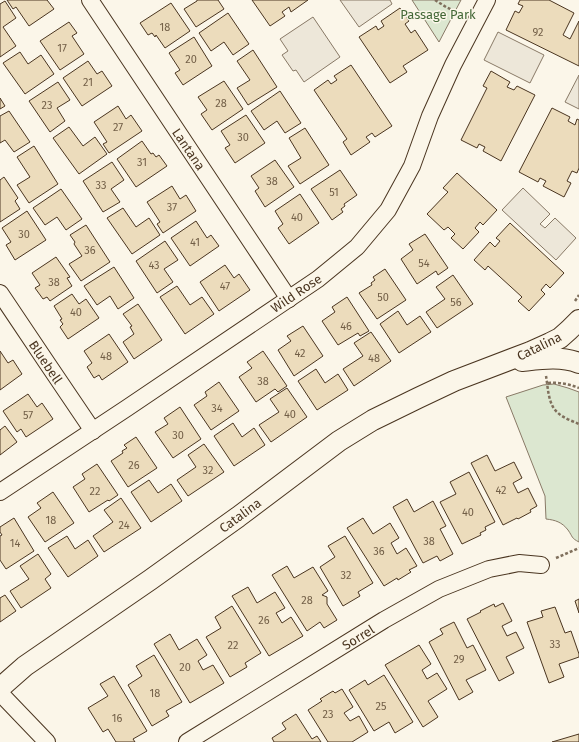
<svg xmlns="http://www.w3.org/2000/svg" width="579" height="742" font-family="'Fira Sans',sans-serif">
	<rect width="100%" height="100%" fill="#fbf6e9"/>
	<g fill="#dce7d0" stroke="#887966">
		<path d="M412,0H461L439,42Z"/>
		<path d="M554,384L568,388L579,392V542C571,538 573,537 568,530C562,522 555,520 546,519L545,496L506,397L543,385Z"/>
	</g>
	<g fill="#ede7d9" stroke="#887966">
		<path d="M340,0H390L392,4L359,27Z"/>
		<path d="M313,17L340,57L304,82L296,70L293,71L282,55L288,51L280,39Z"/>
		<path d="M498,32L544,55L530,83L484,60Z"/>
		<path d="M579,75V109L565,102Z"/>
		<path d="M523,188L550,214L540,224L545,228L555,218L576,238L556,260L502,210Z"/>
	</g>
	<g fill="#ecdcbc" stroke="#4a3520">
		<path d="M7,0H47L54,9L29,26L16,7L13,9Z"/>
		<path d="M197,0H218L224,9L196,27L184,9L197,1Z"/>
		<path d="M252,0H308L291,12L289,7L282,12L285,16L270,26Z"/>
		<path d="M520,0H549L574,13L563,35L570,39L579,21V66L506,30L515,11L519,13L523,6L518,4Z"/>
		<path d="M5,1L16,18L3,27L16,46L0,57V4Z"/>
		<path d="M171,3L190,31L165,48L156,35L155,37L152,33L148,35L140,23Z"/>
		<path d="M400,8L409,21L405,24L411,33L415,30L428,50L403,66L407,72L390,83L359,37L376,26L378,30L384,26L381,21Z"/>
		<path d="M228,13L249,44L233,55L224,42L211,51L199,33Z"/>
		<path d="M69,22L77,33L72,36L84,54L60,70L40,41Z"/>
		<path d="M194,37L212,66L183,85L175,73L180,70L169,53Z"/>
		<path d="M253,50L277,87L248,105L237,88L250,80L237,61Z"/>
		<path d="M20,52L28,64L41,55L54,74L25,94L3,63Z"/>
		<path d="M88,61L97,74L102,71L112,86L82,106L63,78Z"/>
		<path d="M351,65L392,126L375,137L372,133L366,137L370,142L351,155L343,142L347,139L314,90L328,80L331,84L337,80L334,76Z"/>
		<path d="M491,71L510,82L507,87L514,90L517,86L535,95L501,161L483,151L485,147L479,144L477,148L461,140L487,88L483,86Z"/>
		<path d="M224,81L243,109L212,130L201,114L207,110L198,97Z"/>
		<path d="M58,82L70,100L57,108L65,121L50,132L29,101Z"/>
		<path d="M280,91L301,123L285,133L277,121L264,130L251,111Z"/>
		<path d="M0,98L5,106L0,109Z"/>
		<path d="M118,106L126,119L131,115L142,131L109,153L103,144L107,142L94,122Z"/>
		<path d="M552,108L570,117L568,121L575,125L577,119L579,120V168L577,173L572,171L567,181L571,183L564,197L543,186L546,181L540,178L538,182L519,172Z"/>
		<path d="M9,111L30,142L14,152L5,140L0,143V116Z"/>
		<path d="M246,115L265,143L235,163L225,148L230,145L221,131Z"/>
		<path d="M69,127L83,146L95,137L107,154L79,174L53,138Z"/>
		<path d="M305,128L329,165L300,184L288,166L301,158L289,138Z"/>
		<path d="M142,141L151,154L153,153L156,157L159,155L167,166L136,187L117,159Z"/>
		<path d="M34,146L58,184L29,203L17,185L30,177L17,157Z"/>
		<path d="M275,160L294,187L265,207L255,191L259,188L251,176Z"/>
		<path d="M112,162L124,180L111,189L120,202L103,212L83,181Z"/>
		<path d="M340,170L357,195L344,204L345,206L341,209L343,212L332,220L311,189Z"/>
		<path d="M457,173L497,210L483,225L480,222L475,228L479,232L463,249L451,238L455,234L448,227L444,230L427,214L448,192L443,188Z"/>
		<path d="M4,177L18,198L15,201L20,209L0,222V180Z"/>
		<path d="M172,186L180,199L186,195L196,211L163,233L157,224L160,222L147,202Z"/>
		<path d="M61,189L82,219L66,230L57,217L45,225L33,208Z"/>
		<path d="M300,194L319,223L289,244L278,228L283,224L275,211Z"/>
		<path d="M123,208L136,227L149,218L160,235L132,254L107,218Z"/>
		<path d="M27,211L46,240L15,260L6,245L11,242L2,228Z"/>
		<path d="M196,221L207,238L211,235L219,246L190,266L171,238Z"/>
		<path d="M510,223L564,273L550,288L546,284L541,290L545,294L529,311L518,301L522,297L488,266L485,270L474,260L490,242L495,247L500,241L496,238Z"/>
		<path d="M86,225L110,262L81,281L69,264L82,256L74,244L75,242L70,235Z"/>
		<path d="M425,234L448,268L438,275L436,271L417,284L401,259L413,250L409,244Z"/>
		<path d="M165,241L178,260L164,269L173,282L157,293L136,261Z"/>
		<path d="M56,257L70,277L67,278L72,286L50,301L47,297L43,299L35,288L40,285L32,273Z"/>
		<path d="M225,265L234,278L239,274L250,290L219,311L200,282Z"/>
		<path d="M114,267L134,298L118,309L110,296L97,305L84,286Z"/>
		<path d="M385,269L406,300L377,319L359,293L372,285L371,283L375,280L373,277Z"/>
		<path d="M453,275L473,304L437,328L426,312L445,299L436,287Z"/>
		<path d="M177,286L190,305L202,297L214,314L185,334L160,297Z"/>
		<path d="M72,294L79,304L86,299L99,318L68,339L60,327L63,324L60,320L62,319L54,306Z"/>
		<path d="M347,297L369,331L360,336L358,333L338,345L322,321L335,312L332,307Z"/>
		<path d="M138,304L162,340L134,359L123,342L134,334L130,327L132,326L123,314Z"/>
		<path d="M398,311L407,325L420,316L431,332L399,353L380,324Z"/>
		<path d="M303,326L323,356L294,376L278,350L291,341L287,336Z"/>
		<path d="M371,332L391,361L354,386L343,369L363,356L354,343Z"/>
		<path d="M109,334L128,362L102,380L99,375L94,378L87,367L92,363L84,351Z"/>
		<path d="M0,351L8,363L13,360L22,374L0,390Z"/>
		<path d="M263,351L287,386L278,392L275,389L256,402L239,377L252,368L247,362Z"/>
		<path d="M316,369L325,383L338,374L348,390L317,410L298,381Z"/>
		<path d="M219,382L239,411L211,430L194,405L207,396L205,392Z"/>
		<path d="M287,388L307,417L271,442L259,425L279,412L270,399Z"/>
		<path d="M28,394L37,407L42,403L53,419L26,437L21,429L17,432L3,411Z"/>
		<path d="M180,407L201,439L173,458L155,432L168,424L164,418Z"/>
		<path d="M233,423L242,437L254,428L265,445L234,466L214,436Z"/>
		<path d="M5,426L17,442L0,455V430Z"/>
		<path d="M136,437L157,468L128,487L111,461L123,453L122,451L127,448L124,445Z"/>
		<path d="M204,444L224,472L188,496L177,480L196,467L188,455Z"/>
		<path d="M487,455L495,471L514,462L522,478L513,483L518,493L528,488L537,506L530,510L531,512L518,519L517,518L503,525L471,463Z"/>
		<path d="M97,464L118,495L109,501L108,500L89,512L73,487L85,479L82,474Z"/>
		<path d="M469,472L495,522L485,527L486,530L480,533L481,535L462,544L440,502L456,494L450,482Z"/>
		<path d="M149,480L158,493L171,484L182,501L151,522L131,492Z"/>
		<path d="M53,492L74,523L45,542L28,517L41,508L37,503Z"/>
		<path d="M121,498L141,528L104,552L93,536L113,522L104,510Z"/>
		<path d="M407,499L414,512L433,501L446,526L440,529L453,554L440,561L437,556L423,563L393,507Z"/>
		<path d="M14,518L34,551L6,569L0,560V536L2,535L0,532V527Z"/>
		<path d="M363,518L373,534L390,523L399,538L391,543L397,554L406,548L417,566L409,570L411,572L398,580L397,578L384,586L347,528Z"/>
		<path d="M67,536L75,549L88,540L98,556L68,577L48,548Z"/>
		<path d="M345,536L373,583L358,592L360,596L343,606L320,567L335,557L328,546Z"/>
		<path d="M38,554L51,574L45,579L51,588L21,608L10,591L29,579L20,566Z"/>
		<path d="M287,566L294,578L313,567L328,591L322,595L327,597V604L337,620L324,628L320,622L307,631L272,575Z"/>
		<path d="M248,587L257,603L275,592L285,608L276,613L282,623L291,617L303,636L269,656L232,596Z"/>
		<path d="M5,595L16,611L0,622V598Z"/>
		<path d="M579,599V613L575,601Z"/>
		<path d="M503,603L512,621L502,626L507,636L516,632L524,648L506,657L514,673L499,681L467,619L481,612L480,611L494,604L495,607Z"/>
		<path d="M232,606L261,653L245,663L247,667L230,677L206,637L221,628L215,617Z"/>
		<path d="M555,607L565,633L571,631L579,654V657L559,664L564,677L549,683L527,622L543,617L541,611Z"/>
		<path d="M454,622L467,648L473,645L486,670L466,680L473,692L459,700L429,642L443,634L440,629Z"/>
		<path d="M170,634L179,650L197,639L207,655L198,661L203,670L213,665L224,683L190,703L154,644Z"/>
		<path d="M419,645L431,664L422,670L427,679L437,673L447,689L428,701L438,717L423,727L385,665Z"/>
		<path d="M154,655L182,702L166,711L169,716L152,726L128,685L142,676L136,666Z"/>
		<path d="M384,675L413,722L395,733L389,722L374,731L349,690L365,680L368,685Z"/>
		<path d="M114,676L147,731L133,739L135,742H116L108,729L103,732L88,708L108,696L100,684Z"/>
		<path d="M342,689L353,707L344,713L350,721L359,716L368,732L352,742H328L308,710L322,701L320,699L333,691L335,693Z"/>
		<path d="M296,714L312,739L317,736L321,742H274L272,738L286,729L282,723Z"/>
		<path d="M579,734V742H552Z"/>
	</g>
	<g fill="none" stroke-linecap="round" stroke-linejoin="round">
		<defs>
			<g id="minor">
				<path d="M90,0L289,299"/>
				<path d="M0,293L47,363L93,431"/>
				<path d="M0,492L127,408L318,279L357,247L388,210L412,166L430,116L453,65L487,0"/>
				<path d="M0,693L47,742"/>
				<path d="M187,742L384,620L439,589L489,569L519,563L541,565"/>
			</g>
			<g id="tertiary">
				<path d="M522,361C541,359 561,356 579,363"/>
				<path d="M0,688L25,666L150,580L238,517L339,441L373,420L418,398L454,381L530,352L550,343L560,338L569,330L579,320"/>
			</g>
		</defs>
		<use href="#minor" stroke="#4a3520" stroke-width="18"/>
		<use href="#tertiary" stroke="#4a3520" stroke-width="22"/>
		<g stroke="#7f6f5c" stroke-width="2.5" stroke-dasharray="3 2" stroke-linecap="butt">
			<path d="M435,0L446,7L461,14"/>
			<path d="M575,301L579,295"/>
			<path d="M546,376C548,387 548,404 557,412C563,418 572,421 579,424"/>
			<path d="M548,383C559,382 569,384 579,388"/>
			<path d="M556,558L579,548"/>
		</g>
		<use href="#minor" stroke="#fbf6e9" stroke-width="16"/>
		<use href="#tertiary" stroke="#fbf6e9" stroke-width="20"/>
	</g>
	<g text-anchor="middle" stroke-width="3" stroke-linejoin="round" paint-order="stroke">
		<g font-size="11" fill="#725f47">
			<text x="165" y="31">18</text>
			<text x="538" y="36">92</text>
			<text x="62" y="52">17</text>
			<text x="191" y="63">20</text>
			<text x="88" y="86">21</text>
			<text x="221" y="107">28</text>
			<text x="47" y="109">23</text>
			<text x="118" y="131">27</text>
			<text x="243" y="141">30</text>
			<text x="142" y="166">31</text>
			<text x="272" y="185">38</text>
			<text x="101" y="189">33</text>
			<text x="334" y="196">51</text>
			<text x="172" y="211">37</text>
			<text x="297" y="221">40</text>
			<text x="24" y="238">30</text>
			<text x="195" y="246">41</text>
			<text x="90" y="254">36</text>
			<text x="424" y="267">54</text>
			<text x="154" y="269">43</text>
			<text x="54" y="286">38</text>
			<text x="225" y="290">47</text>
			<text x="383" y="301">50</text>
			<text x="456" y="306">56</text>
			<text x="76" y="316">40</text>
			<text x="346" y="330">46</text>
			<text x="300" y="357">42</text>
			<text x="106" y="360">48</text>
			<text x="374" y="362">48</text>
			<text x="263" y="385">38</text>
			<text x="217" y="412">34</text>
			<text x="290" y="418">40</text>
			<text x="28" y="419">57</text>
			<text x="178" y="439">30</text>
			<text x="134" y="469">26</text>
			<text x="208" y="474">32</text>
			<text x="501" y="494">42</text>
			<text x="95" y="495">22</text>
			<text x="468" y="516">40</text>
			<text x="51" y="524">18</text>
			<text x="124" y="529">24</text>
			<text x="429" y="545">38</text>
			<text x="15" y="547">14</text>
			<text x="379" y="555">36</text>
			<text x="346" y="579">32</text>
			<text x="307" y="604">28</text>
			<text x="264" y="624">26</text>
			<text x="555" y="648">33</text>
			<text x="233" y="649">22</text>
			<text x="459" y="663">29</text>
			<text x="185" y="671">20</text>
			<text x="155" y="697">18</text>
			<text x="381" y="710">25</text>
			<text x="328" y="718">23</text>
			<text x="117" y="722">16</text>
		</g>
		<g font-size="13" fill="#436837" stroke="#fbf6e9">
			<text x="438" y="19">Passage Park</text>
		</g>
		<g font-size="13" fill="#4a3520" stroke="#fbf6e9">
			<text transform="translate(189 149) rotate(56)" y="5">Lantana</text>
			<text transform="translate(296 293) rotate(-34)" y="5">Wild Rose</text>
			<text transform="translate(539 346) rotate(-26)" y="5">Catalina</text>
			<text transform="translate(46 362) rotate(56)" y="5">Bluebell</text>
			<text transform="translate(240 515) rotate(-36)" y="5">Catalina</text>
			<text transform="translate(358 637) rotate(-32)" y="5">Sorrel</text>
		</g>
	</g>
</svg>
